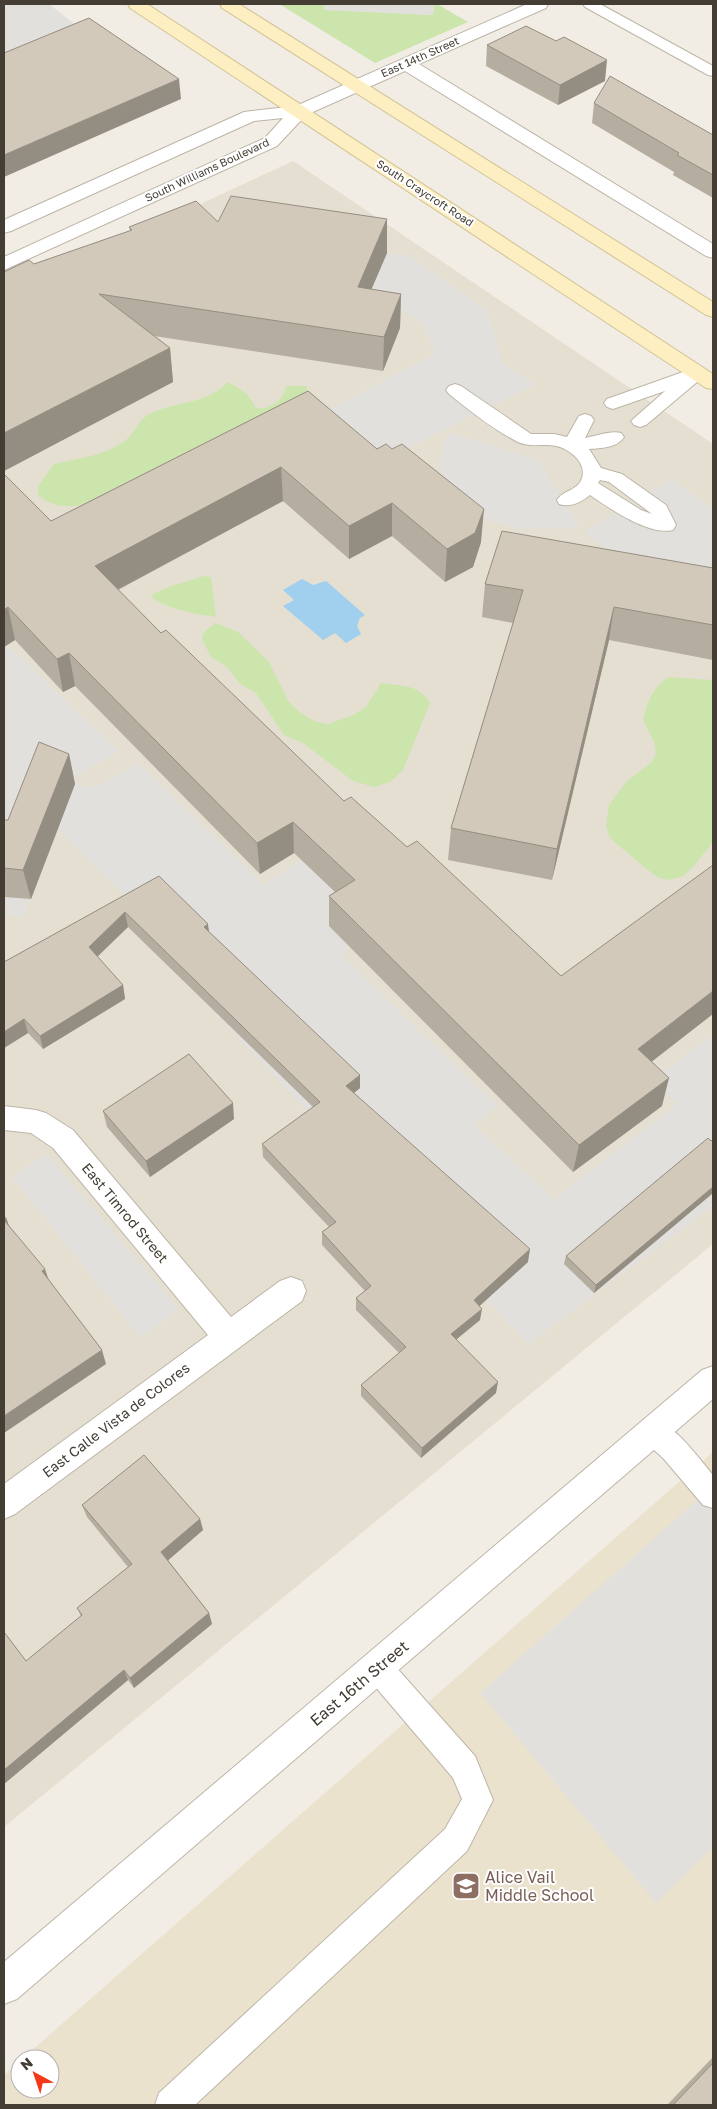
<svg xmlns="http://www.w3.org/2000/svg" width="717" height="2109" font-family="'Golos Text',sans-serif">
	<rect width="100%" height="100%" fill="#f2ede4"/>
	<path fill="#e5dfd2" d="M293,161L713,444V1244L4,1827V295Z"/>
	<path fill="#ebe2ce" d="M713,1452V2105H4V2075L20,2061V2089H50V2059H22Z"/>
	<g fill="#cce5ad">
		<path d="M284,4H326L324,9L433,15L434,4H437L468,22L375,63L281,5Z"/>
		<path d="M228,382C240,389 250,394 255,407L263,409C276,403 283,401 286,386H307V392L313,395L307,403L90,504C70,507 54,509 38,495V486L54,464C78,458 107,456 127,439C137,431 137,420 150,414C177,400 204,406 228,382Z"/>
		<path d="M203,576L211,577L216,617C195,614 169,610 151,597C156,588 192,581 203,576Z"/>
		<path d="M216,623L238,632L269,662L288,701L301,713L316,722L328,724L353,715L366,707L381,683C401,686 419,684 430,703L403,770L390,782L374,787L353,781L303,743L284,735L256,693L240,684L227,667L211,657L202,639L204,632Z"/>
		<path d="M669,677L713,680V842L693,867L683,876L670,880L659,878L645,868L610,838L606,826L609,805L626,782L652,762L656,753L654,742L643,720C648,702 652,687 669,677Z"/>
	</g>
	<g fill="#e2e0dc">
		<path d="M4,4H49L92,38L4,71Z"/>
		<path d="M326,4H434L433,15L324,10Z"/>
		<path d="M387,253L408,255L488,311L502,363L535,384L377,464L314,418L436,353L422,324L395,305L4,307Z"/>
		<path d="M450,433L538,460L580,527L524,529L493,522L465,509L441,471L442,446Z"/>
		<path d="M671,479L713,509V584L634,570L584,532Z"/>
		<path d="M4,642L119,751L74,777L79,785L97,787L138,763L264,885L301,860L438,890L342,953L348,962L498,1106L474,1125L554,1199L678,1103L652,1081L713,1034V1206L528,1344L170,966L184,955L58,829L23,918L4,914Z"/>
		<path d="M46,1154L179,1309L141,1338L12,1177Z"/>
		<path d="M713,1486V1847L656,1903L480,1693Z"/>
	</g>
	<path fill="#a1cfee" d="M302,579L313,585L326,581L365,615L360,618L357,626L361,634L346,643L335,633L323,640L283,606L294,600L283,590Z"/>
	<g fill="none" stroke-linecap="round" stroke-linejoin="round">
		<defs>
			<g id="service">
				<path d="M583,4H600L713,66V76L708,75L585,7Z"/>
				<path d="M697,367L703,369L706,373L703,377L646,425L640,427L634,425L631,421L665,391L613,409L607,407L604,403L607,399Z"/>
				<path d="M455,384L461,386L531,434H554L567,437L579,416L585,414L591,416L594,420L585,438C596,436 611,430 621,433L624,437C617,448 601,448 589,449L601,468L622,474L666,505L676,525L673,530C649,536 609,508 590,495C581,502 571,508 559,504L557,500C563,490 578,491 582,478C587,463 570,449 556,446C543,443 531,448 518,442C494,430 470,411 449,394L446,390L449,386ZM600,480L609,482L652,514L641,510L598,483Z"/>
				<path d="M654,1419C679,1429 696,1455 713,1475V1508L703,1505L663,1458L644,1441L640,1432L644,1423Z"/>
				<path d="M377,1652L387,1657L475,1756L493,1800L467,1851L195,2105H155L159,2093L445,1829L462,1799L453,1778L367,1677L362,1667L367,1657Z"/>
			</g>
			<g id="minor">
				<path d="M527,4H548L546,8L419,64L713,244V258L706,256L405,71L306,115L277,146L4,270V257L265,138L283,118L254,121L11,231L4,233V220L244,112L296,106Z"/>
				<path d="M4,1106L36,1110L46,1113L73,1130L231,1317L280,1281L291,1277L302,1281L306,1291L302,1301L15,1514L4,1519V1484L208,1335L53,1148L31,1133L4,1130Z"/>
				<path d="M713,1366V1399L17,1999L4,2004V1962L702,1370Z"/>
			</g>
			<g id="secondary">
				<path d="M128,4H147L713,374V389L706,388L130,8Z"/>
				<path d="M220,4H239L713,302V317L706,315L222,8Z"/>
			</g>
		</defs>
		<use href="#service" stroke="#bdb5a7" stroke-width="2"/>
		<use href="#minor" stroke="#bdb5a7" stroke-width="2"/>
		<use href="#secondary" stroke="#d1c195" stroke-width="2"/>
		<use href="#service" fill="#fff" fill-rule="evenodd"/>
		<use href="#minor" fill="#fff" fill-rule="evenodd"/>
		<use href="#secondary" fill="#fdefc2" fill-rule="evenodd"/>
	</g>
	<g fill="#b5ada0">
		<path d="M556,41L605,81L558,105L486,66L487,45Z"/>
		<path d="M594,103L713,135V198L673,175L674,172L592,123Z"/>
		<path d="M387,219V253L371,289L401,294L400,328L383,371L154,336L170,348L173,382L4,471V272L34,264L130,231L129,227L218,222Z"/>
		<path d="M308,391L481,542L473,567L445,582L392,536L349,559L283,501L118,590L161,633L344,801L407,847L652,1061L662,1106L573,1172L329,926V896L335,892L294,853L260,874L75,686L63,692L15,640L4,647V474L51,521Z"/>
		<path d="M713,568V660L609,640L552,880L448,860L451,828L513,623L482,617L485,584Z"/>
		<path d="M69,754L75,784L31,899L4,897V820H8Z"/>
		<path d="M159,876L209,932L360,1088L354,1093L528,1262L479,1306L480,1320L456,1340L496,1393L421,1458L361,1396V1385L399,1353L356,1310V1298L365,1291L322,1245V1232L329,1227L263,1157L262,1144L313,1107L128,927L97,956L123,985L125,999L43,1049L28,1033L4,1048V962Z"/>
		<path d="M103,1111L234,1119L150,1177L107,1127Z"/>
		<path d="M713,1139V1193L594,1293L564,1264L566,1256Z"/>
		<path d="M82,1505L200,1519L203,1530L168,1560L209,1613L212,1624L134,1688L128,1680L4,1784V1632L26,1661L81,1616L77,1608L128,1567L87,1517Z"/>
		<path d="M713,2057V2105H667Z"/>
	</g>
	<g fill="#948d82">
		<path d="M607,60L605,81L558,105L560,85Z"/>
		<path d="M179,79L181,99L4,177V155Z"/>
		<path d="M387,219V253L358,321V287Z"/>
		<path d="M401,294L400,328L383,371L384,337Z"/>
		<path d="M170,348L173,382L4,471V433Z"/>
		<path d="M281,467L283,501L100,599L95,566Z"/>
		<path d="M392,503V536L349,559V526Z"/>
		<path d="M484,509L481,542L473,567L445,582L447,549Z"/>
		<path d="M8,607L15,640L4,647V610Z"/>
		<path d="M614,607L609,640L552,880L557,849Z"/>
		<path d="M69,653L75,686L63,692L57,659Z"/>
		<path d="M69,754L75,784L31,899L23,870Z"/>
		<path d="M293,822L294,853L260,874L257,843Z"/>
		<path d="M125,912L128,927L92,962L89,947Z"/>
		<path d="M208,924L210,939L204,927Z"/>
		<path d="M123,985L125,999L43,1049L40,1036Z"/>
		<path d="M713,991V1014L632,1077L638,1049Z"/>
		<path d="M24,1019L28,1033L4,1048V1032Z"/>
		<path d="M360,1075V1088L346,1099V1086Z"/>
		<path d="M669,1078L662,1106L573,1172L579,1145Z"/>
		<path d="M233,1103L234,1119L150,1177L146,1161Z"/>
		<path d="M713,1187V1193L594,1293L596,1285Z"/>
		<path d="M6,1217L11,1232L4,1221V1218Z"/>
		<path d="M530,1249L528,1262L473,1312L474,1300Z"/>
		<path d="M45,1269L50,1284L42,1271Z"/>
		<path d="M482,1309L480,1320L449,1345L451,1334Z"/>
		<path d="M102,1350L106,1364L4,1433V1416Z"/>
		<path d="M498,1382L496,1393L421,1458L422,1448Z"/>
		<path d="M200,1519L203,1530L165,1563L161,1552Z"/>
		<path d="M209,1613L212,1624L134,1688L130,1678Z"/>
		<path d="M124,1670L128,1680L4,1784V1770Z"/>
	</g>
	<g fill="#d3c9ba" stroke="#948d82">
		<path d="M89,18L179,79L4,155V53Z"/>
		<path d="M526,26L556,41L564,37L607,60L560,85L487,45Z"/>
		<path d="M610,76L713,135V175L677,155L679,153L594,103Z"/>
		<path d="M231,196L387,219L358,287L401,294L384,337L99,294L170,348L4,433V272L29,260L34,264L132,230L129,227L196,201L218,222Z"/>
		<path d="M308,391L377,449L386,444L392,449L402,444L484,509L475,533L447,549L392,503L349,526L281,467L95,566L161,633L166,630L344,801L351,797L407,847L417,841L561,976L713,865V991L638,1049L669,1078L579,1145L329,896L355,880L293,822L257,843L69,653L57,659L8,607L4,610V474L51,521Z"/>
		<path d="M502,531L713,568V625L614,607L557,849L451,828L523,590L485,584Z"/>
		<path d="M39,742L69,754L23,870L4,868V820H8Z"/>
		<path d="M159,876L208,924L204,927L360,1075L346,1086L530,1249L474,1300L482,1309L451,1334L498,1382L422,1448L361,1385L406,1347L356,1298L371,1286L322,1232L336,1222L262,1144L320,1102L125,912L89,947L123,985L40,1036L24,1019L4,1032V962Z"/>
		<path d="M189,1054L233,1103L146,1161L103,1111Z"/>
		<path d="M708,1138L711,1141L713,1139V1187L596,1285L566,1256Z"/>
		<path d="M4,1220L45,1269L42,1271L102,1350L4,1416Z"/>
		<path d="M144,1455L200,1519L161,1552L209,1613L130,1678L124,1670L4,1770V1632L26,1661L82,1615L77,1608L132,1564L82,1505Z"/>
		<path d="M713,2063V2105H673Z"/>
	</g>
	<defs>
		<symbol id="school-square" viewBox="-11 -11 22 22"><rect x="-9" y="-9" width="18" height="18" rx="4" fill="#8d6e63" stroke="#fff"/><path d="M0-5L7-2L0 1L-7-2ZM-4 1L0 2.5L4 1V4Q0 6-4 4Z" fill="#fff"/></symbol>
	</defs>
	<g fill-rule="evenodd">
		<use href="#school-square" x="450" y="1870" width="32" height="32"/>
	</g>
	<g text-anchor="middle" stroke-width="4" stroke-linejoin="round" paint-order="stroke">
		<g font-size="11" fill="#433d34" stroke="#fff">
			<text transform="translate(420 57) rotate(-24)" y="4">East 14th Street</text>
			<text transform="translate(207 170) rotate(-25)" y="4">South Williams Boulevard</text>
			<text transform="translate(425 193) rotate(33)" y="4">South Craycroft Road</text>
		</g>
		<g font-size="14" fill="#433d34" stroke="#fff">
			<text transform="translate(125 1213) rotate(50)" y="5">East Timrod Street</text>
			<text transform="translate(116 1420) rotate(-37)" y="5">East Calle Vista de Colores</text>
		</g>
		<g font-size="16" fill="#433d34" stroke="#fff">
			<text transform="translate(359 1683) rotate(-40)" y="6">East 16th Street</text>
		</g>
		<g font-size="16" fill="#785e54" stroke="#fff" text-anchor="start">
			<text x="485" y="1883">Alice Vail<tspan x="485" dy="18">Middle School</tspan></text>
		</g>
	</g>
	<rect width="717" height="2109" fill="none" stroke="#433d34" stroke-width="10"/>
	<g transform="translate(35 2074) rotate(320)"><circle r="24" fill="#ffffff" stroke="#b4b1ae"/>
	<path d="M0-4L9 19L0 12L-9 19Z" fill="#f53818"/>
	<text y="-8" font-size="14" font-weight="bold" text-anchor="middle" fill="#433d34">N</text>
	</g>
</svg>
